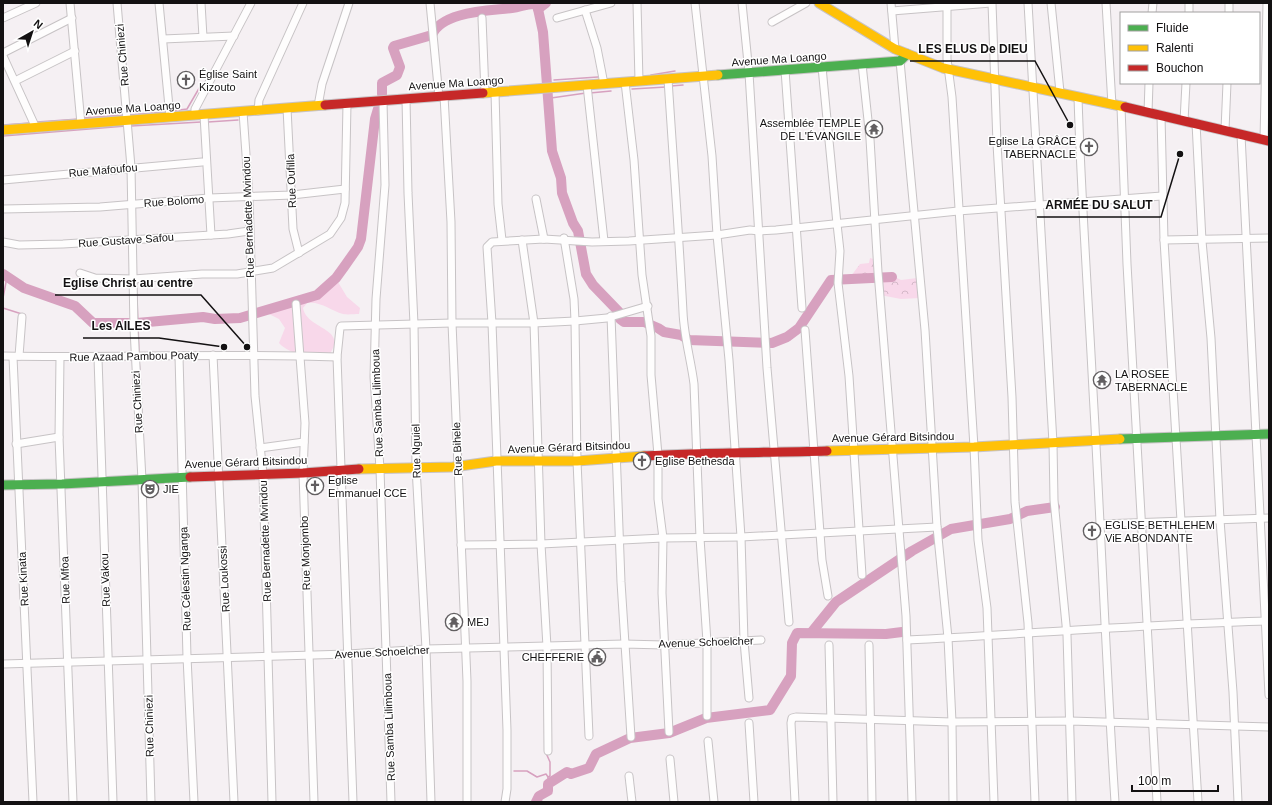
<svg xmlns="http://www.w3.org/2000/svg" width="1272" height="805" font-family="Helvetica,sans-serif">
	<defs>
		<pattern id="forest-crowns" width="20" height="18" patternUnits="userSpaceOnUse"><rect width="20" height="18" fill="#f8d8ea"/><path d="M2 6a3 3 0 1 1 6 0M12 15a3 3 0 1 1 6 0" fill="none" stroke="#d4b8c8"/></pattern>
	</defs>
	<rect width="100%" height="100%" fill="#f5f0f3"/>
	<path fill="#f8d8ea" d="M332,282H338L347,297L360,308L359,314C354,314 348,315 343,314C331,311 321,301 307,303L303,308C307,331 353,327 326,359C311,357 290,355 279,343L285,328L279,319L269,314L274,309L320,293Z"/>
	<path fill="url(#forest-crowns)" d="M870,258L877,260L878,273L884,275L886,280L893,276L901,280L917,278L920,298L901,299L880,295L874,276L864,277L852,282L851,276L860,264L869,263Z"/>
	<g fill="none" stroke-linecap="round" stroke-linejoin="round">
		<g stroke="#d7a1bf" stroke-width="1.5">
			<path d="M651,75L675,71"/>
			<path d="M554,80L598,77"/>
			<path d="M671,86L683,85"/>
			<path d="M632,89L666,87"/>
			<path d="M590,93L611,91"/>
			<path d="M551,98L586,93"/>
			<path d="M172,111L187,109L201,85"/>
			<path d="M129,115L166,112"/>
			<path d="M83,118L125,115"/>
			<path d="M37,122L79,119"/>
			<path d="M208,122L238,120"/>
			<path d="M3,125L30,123"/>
			<path d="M131,126L201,122"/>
			<path d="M3,136L126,126"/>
			<path d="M137,297L139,353"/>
			<path d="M3,298L7,277"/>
			<path d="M3,308L25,315"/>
			<path d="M139,359L140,375"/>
			<path d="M546,753L550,762V776L548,777V784"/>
			<path d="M514,771H527L537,777L546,774L548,777"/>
		</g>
		<g stroke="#d7a1bf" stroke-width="10">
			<path d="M538,9L543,32L552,151L561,178L562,193L573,223L578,231L586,274L593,285L619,312L620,319L624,322H644L658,328L664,332L681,335L689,340L772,343L787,337L799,328L831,280L892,277"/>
			<path d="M382,94V83L397,75L400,67L393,48L394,46L432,35C442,11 489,11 512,8C521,7 527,3 536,4L538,9L546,3"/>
			<path d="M3,274L24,288L75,306L93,323H128"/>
			<path d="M137,323L203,317L215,319L240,318L317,295L336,278L344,267L358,247L361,239L375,119L378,109"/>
			<path d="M811,633L836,602L912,551L951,529L1010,519L1027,511L1055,507"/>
			<path d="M536,802L539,796L548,791V784L567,772L571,774L589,768L596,754L630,738L669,733L706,718L770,710L791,676L792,643L797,633L886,634L902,632"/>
		</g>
		<defs>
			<g id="street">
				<path d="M70,3L81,124"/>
				<path d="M117,3L131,167L134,329L142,480L151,802"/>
				<path d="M159,3L170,117"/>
				<path d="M201,3L203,37"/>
				<path d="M430,3L439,97"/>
				<path d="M637,3L639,81"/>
				<path d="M695,3L712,156L717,235L729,360L741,537L744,641L749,698"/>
				<path d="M742,3L749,73L767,368L789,622"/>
				<path d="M891,3L895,49"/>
				<path d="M992,3L997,144L1012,397L1015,502L1028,623L1035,802"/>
				<path d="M1028,3L1053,443L1054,500L1067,635L1072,802"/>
				<path d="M1051,3L1060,92"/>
				<path d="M1106,3L1112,105"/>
				<path d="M947,6V59L952,97L974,447L978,540L987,608L994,802"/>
				<path d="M585,10L597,48L604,84"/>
				<path d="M892,11L991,3"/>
				<path d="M1152,13L1153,3"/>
				<path d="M1189,13V3"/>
				<path d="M1229,13V3"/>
				<path d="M3,18L36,3"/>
				<path d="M482,18L485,93"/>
				<path d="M557,18L611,3"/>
				<path d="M772,22L806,3"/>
				<path d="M163,39L234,36"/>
				<path d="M3,53L72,18"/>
				<path d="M3,56L36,128"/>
				<path d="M900,61L925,330L937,527L948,638L952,722L953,802"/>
				<path d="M862,64L870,139L878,272L906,616L912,802"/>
				<path d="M822,67L837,224L840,251L838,283L849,376L862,575"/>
				<path d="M785,70L802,308"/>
				<path d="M668,79C673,157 679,235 683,312C684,337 691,360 694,384L700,538L707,642V716"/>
				<path d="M15,81L75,51"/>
				<path d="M625,82L634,160L642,275L651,336V375L658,455V499L663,538L662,593L669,732"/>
				<path d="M587,85L604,241"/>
				<path d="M495,92L498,204L502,240"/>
				<path d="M444,96L451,222L452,323L467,681V802"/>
				<path d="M1078,97C1081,195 1088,293 1093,391C1101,528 1106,665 1115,802"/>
				<path d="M406,99L408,193L414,324L416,467L426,649L431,802"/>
				<path d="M383,101L385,185L376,299L374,377L380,469L391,802"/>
				<path d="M318,106L322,84L349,3"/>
				<path d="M1121,107L1127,264L1157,802"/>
				<path d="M287,108L293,229L299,253"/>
				<path d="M258,111L259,100L303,3"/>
				<path d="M243,112L249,197L255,396L263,474L272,802"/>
				<path d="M1148,113L1149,83"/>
				<path d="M195,115V109L251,3"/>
				<path d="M204,115L211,235"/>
				<path d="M1161,116L1164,240L1198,802"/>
				<path d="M1184,121L1186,83"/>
				<path d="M1196,123L1202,241L1211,338L1220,520L1233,692L1238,802"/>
				<path d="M1225,130L1227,83"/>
				<path d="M1241,135L1269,695"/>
				<path d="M1264,140L1267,3"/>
				<path d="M3,180L202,162"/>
				<path d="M536,199L544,239"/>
				<path d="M3,209L100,207L209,198L292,195L345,189"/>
				<path d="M564,238L574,299L575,321L577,461L589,736"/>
				<path d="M522,240L534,323L541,544L547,647L548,751"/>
				<path d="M1164,240L1269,238"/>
				<path d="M3,242L19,245L63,244L228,234L249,231"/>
				<path d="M80,273L95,278L133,279L202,274H237L273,268L330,234L341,218L345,203L347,104"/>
				<path d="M296,304L305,423L303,473L314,802"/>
				<path d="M611,316L621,582L631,737"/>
				<path d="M805,330L822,560L828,596"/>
				<path d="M213,355L234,802"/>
				<path d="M3,356C114,358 226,353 337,357"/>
				<path d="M19,356L22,317"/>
				<path d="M179,356L187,657L194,802"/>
				<path d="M13,357L33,802"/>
				<path d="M60,357L59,437L73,802"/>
				<path d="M98,358L113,802"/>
				<path d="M16,444L59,437"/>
				<path d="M260,448L304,442"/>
				<path d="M1101,524L1269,518"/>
				<path d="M461,545L541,544L663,538L741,537L937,527"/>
				<path d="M907,640C1028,634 1148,624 1269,621"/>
				<path d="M829,645L833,802"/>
				<path d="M869,645L872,802"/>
				<path d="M3,664L348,654L426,649L624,644L664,645L761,640"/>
				<path d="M749,723L754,802"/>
				<path d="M708,741L714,802"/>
				<path d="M670,759L674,802"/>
				<path d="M629,776L632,802"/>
				<path d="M353,802L337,357L340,328L341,326L452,323H534L575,321L607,318L648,306"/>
				<path d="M505,802L507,789V730L492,323L487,247L492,242L544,239L592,242L629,241L717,235L750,230L759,231L776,230L958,211L1162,196"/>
				<path d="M795,802L791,723L792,718L796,717L952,722L1070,721L1269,727"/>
			</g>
			<g id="fast">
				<path d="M718,75L900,61L907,54"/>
				<path d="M1120,439L1269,434"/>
				<path d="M3,485L62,484L190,477"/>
			</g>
			<g id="slow">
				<path d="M819,3L895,49L943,68L1125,107"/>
				<path d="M483,93L718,75"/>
				<path d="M3,130L325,105"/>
				<path d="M827,451L974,447L1120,439"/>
				<path d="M359,469L453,467L496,461H577L644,456"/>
			</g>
			<g id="jam">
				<path d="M325,105L483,93"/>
				<path d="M1125,107L1269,141"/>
				<path d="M644,456C705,452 766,453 827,451"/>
				<path d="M190,477L303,473L359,469"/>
			</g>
		</defs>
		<use href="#street" stroke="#c7c3c5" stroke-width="9"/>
		<use href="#fast" stroke="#c7c3c5" stroke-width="11"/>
		<use href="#slow" stroke="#c7c3c5" stroke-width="11"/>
		<use href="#jam" stroke="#c7c3c5" stroke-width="11"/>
		<use href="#street" stroke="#fefdfd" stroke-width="7"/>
		<use href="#fast" stroke="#4caf50" stroke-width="9"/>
		<use href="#slow" stroke="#ffc107" stroke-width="9"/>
		<use href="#jam" stroke="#c62828" stroke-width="9"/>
	</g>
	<defs>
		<symbol id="church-ring" viewBox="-11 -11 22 22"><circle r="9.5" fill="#fff" stroke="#625f61" stroke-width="1.5"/><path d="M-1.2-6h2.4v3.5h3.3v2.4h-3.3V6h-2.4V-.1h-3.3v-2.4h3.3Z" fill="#625f61"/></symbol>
		<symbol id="temple-ring" viewBox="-11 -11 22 22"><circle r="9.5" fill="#fff" stroke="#625f61" stroke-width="1.5"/><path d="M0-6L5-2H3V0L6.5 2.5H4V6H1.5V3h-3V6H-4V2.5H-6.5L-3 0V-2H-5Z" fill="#625f61"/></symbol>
		<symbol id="theatre-ring" viewBox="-11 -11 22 22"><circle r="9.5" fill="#fff" stroke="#625f61" stroke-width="1.5"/><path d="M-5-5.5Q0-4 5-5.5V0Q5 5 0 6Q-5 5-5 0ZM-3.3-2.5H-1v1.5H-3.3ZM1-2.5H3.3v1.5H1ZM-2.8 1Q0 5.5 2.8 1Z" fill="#625f61"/></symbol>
		<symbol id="civic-ring" viewBox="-11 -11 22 22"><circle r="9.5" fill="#fff" stroke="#625f61" stroke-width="1.5"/><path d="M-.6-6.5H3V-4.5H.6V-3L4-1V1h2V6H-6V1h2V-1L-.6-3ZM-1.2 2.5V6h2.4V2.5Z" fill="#625f61"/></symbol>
	</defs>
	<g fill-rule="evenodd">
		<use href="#church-ring" x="176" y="70" width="20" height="20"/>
		<use href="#temple-ring" x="864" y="119" width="20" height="20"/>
		<use href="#church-ring" x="1079" y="137" width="20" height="20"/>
		<use href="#temple-ring" x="1092" y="370" width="20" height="20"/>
		<use href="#church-ring" x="632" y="451" width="20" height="20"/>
		<use href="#church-ring" x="305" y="476" width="20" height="20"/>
		<use href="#theatre-ring" x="140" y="479" width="20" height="20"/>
		<use href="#church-ring" x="1082" y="521" width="20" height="20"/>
		<use href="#temple-ring" x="444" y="612" width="20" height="20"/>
		<use href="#civic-ring" x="587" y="647" width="20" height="20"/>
	</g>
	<g text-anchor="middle" stroke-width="3" stroke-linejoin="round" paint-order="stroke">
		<g font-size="11" fill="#131112" stroke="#fff">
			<text transform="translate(122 55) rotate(-95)" y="4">Rue Chiniezi</text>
			<text transform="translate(779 59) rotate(-4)" y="4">Avenue Ma Loango</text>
			<text transform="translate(456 83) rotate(-4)" y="4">Avenue Ma Loango</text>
			<text transform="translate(133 108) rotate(-4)" y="4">Avenue Ma Loango</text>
			<text transform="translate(103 170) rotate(-5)" y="4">Rue Mafoufou</text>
			<text transform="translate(291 181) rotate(-92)" y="4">Rue Oufilla</text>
			<text transform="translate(174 201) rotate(-4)" y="4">Rue Bolomo</text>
			<text transform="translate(248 217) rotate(-92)" y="4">Rue Bernadette Mvindou</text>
			<text transform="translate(126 240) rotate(-4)" y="4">Rue Gustave Safou</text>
			<text transform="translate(134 356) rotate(-1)" y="4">Rue Azaad Pambou Poaty</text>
			<text transform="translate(137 402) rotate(-93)" y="4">Rue Chiniezi</text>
			<text transform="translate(377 403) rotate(-92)" y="4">Rue Samba Lilimboua</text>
			<text transform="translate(893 437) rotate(-1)" y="4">Avenue Gérard Bitsindou</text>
			<text transform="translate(569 447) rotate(-2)" y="4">Avenue Gérard Bitsindou</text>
			<text transform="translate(457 449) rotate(-92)" y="4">Rue Bihele</text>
			<text transform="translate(416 451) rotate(-91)" y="4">Rue Nguiel</text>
			<text transform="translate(246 462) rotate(-2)" y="4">Avenue Gérard Bitsindou</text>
			<text transform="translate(265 541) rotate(-92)" y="4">Rue Bernadette Mvindou</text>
			<text transform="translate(305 553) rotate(-92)" y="4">Rue Monjombo</text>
			<text transform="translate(23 579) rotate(-93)" y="4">Rue Kinata</text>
			<text transform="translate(185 579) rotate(-92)" y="4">Rue Célestin Nganga</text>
			<text transform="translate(224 579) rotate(-93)" y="4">Rue Loukossi</text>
			<text transform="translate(65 580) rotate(-92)" y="4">Rue Mfoa</text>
			<text transform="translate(105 580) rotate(-92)" y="4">Rue Vakou</text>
			<text transform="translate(706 642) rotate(-2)" y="4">Avenue Schoelcher</text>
			<text transform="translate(382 652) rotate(-3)" y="4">Avenue Schoelcher</text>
			<text transform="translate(149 726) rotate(-91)" y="4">Rue Chiniezi</text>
			<text transform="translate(389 727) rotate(-92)" y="4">Rue Samba Lilimboua</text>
		</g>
		<g font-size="11" fill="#131112" stroke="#fff" text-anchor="start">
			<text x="199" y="78">Église Saint<tspan x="199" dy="13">Kizouto</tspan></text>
			<text x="861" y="127" text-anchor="end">Assemblée TEMPLE<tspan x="861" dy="13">DE L'ÉVANGILE</tspan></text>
			<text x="1076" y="145" text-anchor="end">Eglise La GRÂCE<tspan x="1076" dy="13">TABERNACLE</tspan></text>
			<text x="1115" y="378">LA ROSEE<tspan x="1115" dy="13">TABERNACLE</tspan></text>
			<text x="655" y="465">Eglise Bethesda</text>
			<text x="328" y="484">Eglise<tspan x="328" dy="13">Emmanuel CCE</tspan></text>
			<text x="163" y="493">JIE</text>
			<text x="1105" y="529">EGLISE BETHLEHEM<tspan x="1105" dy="13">ViE ABONDANTE</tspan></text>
			<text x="467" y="626">MEJ</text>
			<text x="584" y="661" text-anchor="end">CHEFFERIE</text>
		</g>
	</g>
	<path fill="none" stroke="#131112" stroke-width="1.5" d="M1070 125L1035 61H910M1180 154L1161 217H1037M247 347L201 295H55M224 347L159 338H83"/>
	<g fill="#131112" stroke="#fff" stroke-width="1.5">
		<circle cx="1070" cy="125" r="4"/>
		<circle cx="1180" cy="154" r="4"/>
		<circle cx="247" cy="347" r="4"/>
		<circle cx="224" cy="347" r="4"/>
	</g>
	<g font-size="12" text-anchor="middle" font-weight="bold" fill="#131112" stroke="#fff" stroke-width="3" stroke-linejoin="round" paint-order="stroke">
		<text x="973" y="53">LES ELUS De DIEU</text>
		<text x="1099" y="209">ARMÉE DU SALUT</text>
		<text x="128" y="287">Eglise Christ au centre</text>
		<text x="121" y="330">Les AILES</text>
	</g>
	<rect width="1272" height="805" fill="none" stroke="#131112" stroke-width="8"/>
	<rect x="1120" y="12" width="140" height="72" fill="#ffffff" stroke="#a1a0a0"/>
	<rect x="1128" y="25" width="20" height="6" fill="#4caf50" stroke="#a1a0a0"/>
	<text x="1156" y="32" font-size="12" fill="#131112">Fluide</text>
	<rect x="1128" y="45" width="20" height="6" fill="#ffc107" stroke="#a1a0a0"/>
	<text x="1156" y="52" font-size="12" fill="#131112">Ralenti</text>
	<rect x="1128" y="65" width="20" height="6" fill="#c62828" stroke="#a1a0a0"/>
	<text x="1156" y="72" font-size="12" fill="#131112">Bouchon</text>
	<g transform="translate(32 32) rotate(39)" stroke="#ffffff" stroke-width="3" paint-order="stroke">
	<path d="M0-3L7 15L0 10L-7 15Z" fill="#131112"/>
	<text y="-6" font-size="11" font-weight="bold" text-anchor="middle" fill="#131112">N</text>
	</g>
	<path d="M1132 785v6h86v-6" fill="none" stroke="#131112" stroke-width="2"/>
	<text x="1138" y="785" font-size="12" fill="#131112" stroke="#ffffff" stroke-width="3" paint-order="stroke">100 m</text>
</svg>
